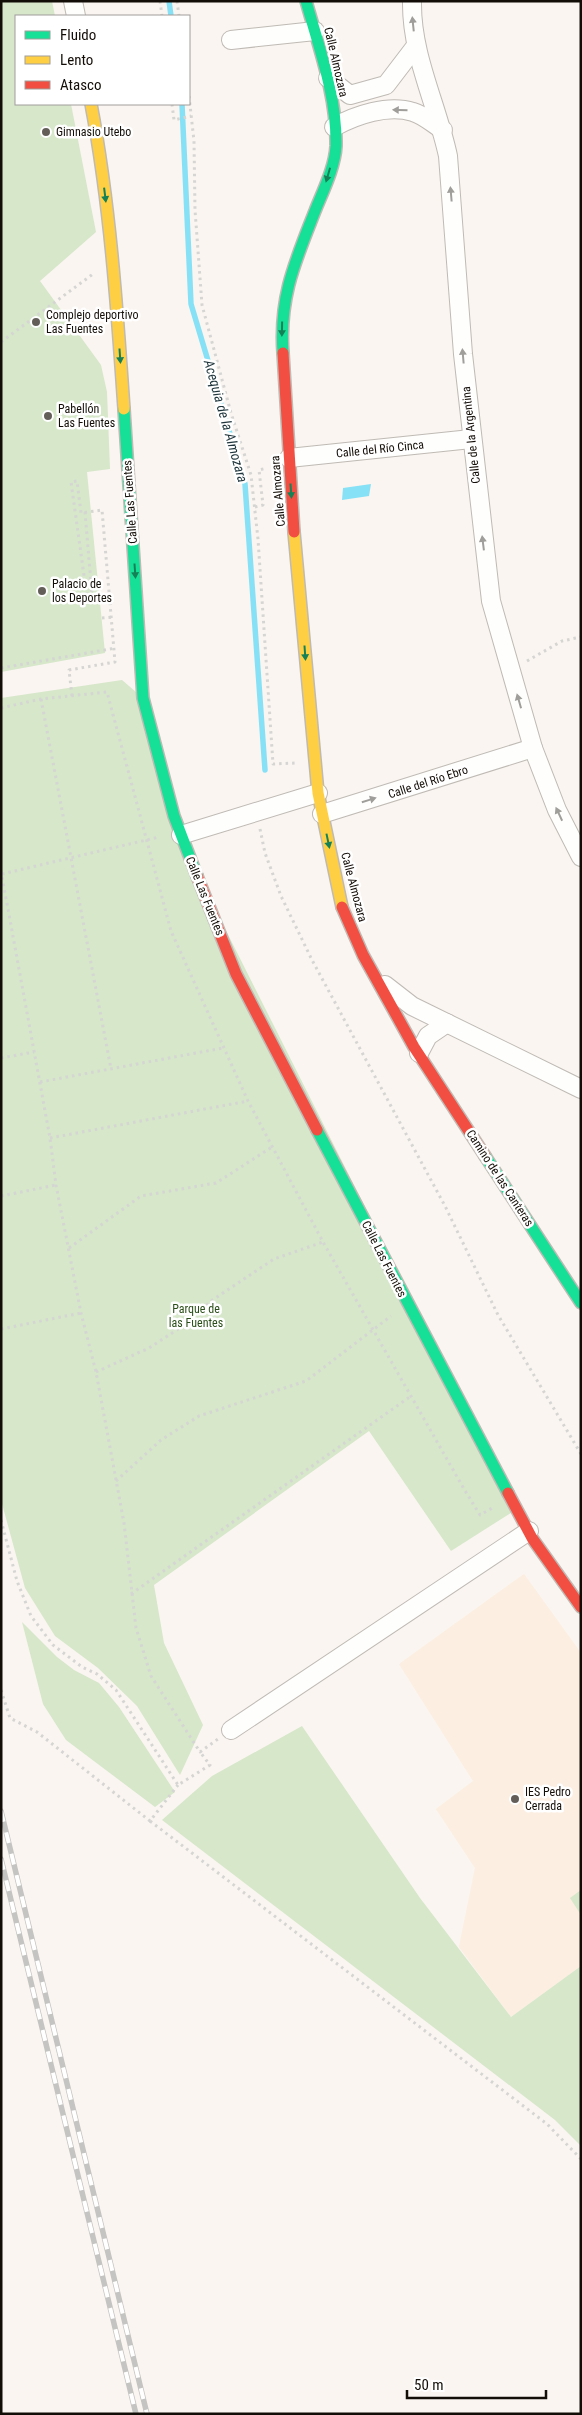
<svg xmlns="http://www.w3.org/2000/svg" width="582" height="2415" font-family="'Roboto Condensed',sans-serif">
	<rect width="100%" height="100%" fill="#faf5f0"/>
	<path fill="#fceee0" d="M524,1574L581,1653V1966L511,2017L459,1947L475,1868L436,1809L473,1781L399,1664Z"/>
	<g fill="#d6e7ca">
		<path d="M1,1H52L55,16H16V104H71L96,232L40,281L101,365L107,392L110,469L87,472L105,653L1,672Z"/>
		<path d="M122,680L143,698L187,853L517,1509L451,1551L369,1431L154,1585L164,1643L203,1725L180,1775L137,1706L98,1668L55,1636L25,1588L1,1500V698Z"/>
		<path d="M22,1622L57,1657L74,1670L99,1683L119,1707L175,1792L155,1807L66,1740L43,1704Z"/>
		<path d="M302,1726L420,1898L511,2017L581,1966V2146L555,2120L162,1820L212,1776Z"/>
		<path d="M581,1890V1915L570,1898Z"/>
	</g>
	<path fill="#87e1f6" d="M371,484L369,496L342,500L343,488Z"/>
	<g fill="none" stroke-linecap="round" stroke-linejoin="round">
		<g stroke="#87e1f6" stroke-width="5.5">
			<path d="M169,1L171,16"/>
			<path d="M182,104L191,304L245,484L265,770"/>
		</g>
		<defs>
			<g id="street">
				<path d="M73,1L76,16"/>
				<path d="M412,1C411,55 437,104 448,156L463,354L491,601L533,748L557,810L581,857"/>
				<path d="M231,40L315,31"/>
				<path d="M328,78L350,95L386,85L415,47"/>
				<path d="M334,127C356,115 388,104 413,112C424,115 433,124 443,130"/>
				<path d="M289,458L471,439"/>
				<path d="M322,814L533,748"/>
				<path d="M181,835L318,793"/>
				<path d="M385,985L412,1006L581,1089"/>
				<path d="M419,1053L428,1036L447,1023"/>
				<path d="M231,1730L529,1531"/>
			</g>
			<g id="fast">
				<path d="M283,353C279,297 295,262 315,211C323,191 335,167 336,146C337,96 319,48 306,1"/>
				<path d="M124,409L143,698L174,816L197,876"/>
				<path d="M317,1130L508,1493"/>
				<path d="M485,1156L581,1303"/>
			</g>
			<g id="slow">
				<path d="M91,104C110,204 117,307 124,409"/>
				<path d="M294,532L318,793L342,907"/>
			</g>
			<g id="jam">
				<path d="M283,353L294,532"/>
				<path d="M197,876L236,974L317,1130"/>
				<path d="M342,907L363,955L414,1047L485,1156"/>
				<path d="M508,1493L532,1538L581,1607"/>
			</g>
		</defs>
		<use href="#street" stroke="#bfbab4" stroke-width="20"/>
		<use href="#fast" stroke="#bfbab4" stroke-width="14"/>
		<use href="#slow" stroke="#bfbab4" stroke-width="14"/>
		<use href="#jam" stroke="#bfbab4" stroke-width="14"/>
		<g stroke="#d5d5d3" stroke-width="3" stroke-dasharray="2.5 4" stroke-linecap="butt">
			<path d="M160,1L162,16"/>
			<path d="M177,1L179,16"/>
			<path d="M189,96L194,141L195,210L202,305L231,413L251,475L258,539L273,764L295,763"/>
			<path d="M172,104L174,120L191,116"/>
			<path d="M1,342L93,274"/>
			<path d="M255,507L263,505L259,470L267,468"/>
			<path d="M85,512L92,595L87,597"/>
			<path d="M102,618L113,617"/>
			<path d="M527,661L562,641L581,637"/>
			<path d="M1,668L116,648"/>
			<path d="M72,696L69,670L115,662L102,510L81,513L77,481L71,482L87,597H84"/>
			<path d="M41,699L111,1069"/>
			<path d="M1,708L41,699L107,692L171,931L248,1101L323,1242L464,1489L480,1515L494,1507"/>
			<path d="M260,829L265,853L281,896L312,960L445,1206L498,1315L581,1454"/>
			<path d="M1,871L50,1138L56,1185L81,1313L96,1372L124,1523L136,1628L151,1676L200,1752L218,1739"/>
			<path d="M2,874L159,837"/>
			<path d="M1,1058L34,1052"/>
			<path d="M40,1082L223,1048"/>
			<path d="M50,1138L248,1101"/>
			<path d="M1,1196L56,1185"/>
			<path d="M69,1248L141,1196L216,1183L272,1147"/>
			<path d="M1,1329L81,1313"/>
			<path d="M96,1372L149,1348L189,1322L211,1301L274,1259L323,1242"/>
			<path d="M116,1481L161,1440L199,1416L306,1381L391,1316"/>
			<path d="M1,1520L17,1581L31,1616L53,1645L82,1667L97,1674L116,1690L178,1785L210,1765L200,1752"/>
			<path d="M131,1594L411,1396"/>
			<path d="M1,1690L10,1718L37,1732L150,1821L178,1785"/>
			<path d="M150,1821L547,2124L581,2159"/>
		</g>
		<use href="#street" stroke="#fefefd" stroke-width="18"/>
		<use href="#fast" stroke="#16e098" stroke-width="11"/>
		<use href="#slow" stroke="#ffcf43" stroke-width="11"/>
		<use href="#jam" stroke="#f24e42" stroke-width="11"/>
		<defs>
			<g id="rail">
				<path d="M1,1811L147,2414"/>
				<path d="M1,1859L136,2414"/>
			</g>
		</defs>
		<use href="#rail" stroke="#c4c4c2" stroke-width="5.5"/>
		<use href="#rail" stroke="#fff" stroke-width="4" stroke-dasharray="11" stroke-linecap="butt"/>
	</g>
	<defs><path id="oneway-solid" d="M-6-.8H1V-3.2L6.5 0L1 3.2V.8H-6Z" transform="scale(1.25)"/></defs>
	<g fill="#a09e9b">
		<use href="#oneway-solid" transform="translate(413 24) rotate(-96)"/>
		<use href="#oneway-solid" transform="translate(400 110) rotate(-178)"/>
		<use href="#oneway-solid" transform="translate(451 194) rotate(-95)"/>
		<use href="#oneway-solid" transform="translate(463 356) rotate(-95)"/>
		<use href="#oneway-solid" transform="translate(483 543) rotate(-97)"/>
		<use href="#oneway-solid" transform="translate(519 701) rotate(-106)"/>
		<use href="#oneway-solid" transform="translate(369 800) rotate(-17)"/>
		<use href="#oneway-solid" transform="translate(559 814) rotate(-115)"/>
	</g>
	<g fill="#158157">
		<use href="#oneway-solid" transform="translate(328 175) rotate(106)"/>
		<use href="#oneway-solid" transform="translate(105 195) rotate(83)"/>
		<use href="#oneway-solid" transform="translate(282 329) rotate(91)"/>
		<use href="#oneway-solid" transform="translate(120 356) rotate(86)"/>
		<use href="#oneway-solid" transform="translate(291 491) rotate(86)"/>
		<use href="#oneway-solid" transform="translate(135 571) rotate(86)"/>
		<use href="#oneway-solid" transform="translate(305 653) rotate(86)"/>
		<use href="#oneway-solid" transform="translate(328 841) rotate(78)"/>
	</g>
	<g fill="#645e59" stroke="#fff" stroke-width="2">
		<circle cx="46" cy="132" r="5"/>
		<circle cx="36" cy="322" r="5"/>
		<circle cx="48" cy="416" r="5"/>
		<circle cx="42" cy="591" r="5"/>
		<circle cx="515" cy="1799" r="5"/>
	</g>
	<g text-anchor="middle" stroke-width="5" stroke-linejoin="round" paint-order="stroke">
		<g font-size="12" fill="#130d07" stroke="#fff">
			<text transform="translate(336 62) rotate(77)" y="4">Calle Almozara</text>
			<text transform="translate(471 435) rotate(-96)" y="4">Calle de la Argentina</text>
			<text transform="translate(380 449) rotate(-6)" y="4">Calle del Río Cinca</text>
			<text transform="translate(278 491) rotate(-95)" y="4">Calle Almozara</text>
			<text transform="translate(130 502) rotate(-94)" y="4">Calle Las Fuentes</text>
			<text transform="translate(428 782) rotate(-18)" y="4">Calle del Río Ebro</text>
			<text transform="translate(354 887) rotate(75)" y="4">Calle Almozara</text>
			<text transform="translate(205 896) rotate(68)" y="4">Calle Las Fuentes</text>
			<text transform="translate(500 1178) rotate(57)" y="4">Camino de las Canteras</text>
			<text transform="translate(384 1259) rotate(63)" y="4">Calle Las Fuentes</text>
		</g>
		<g font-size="12" fill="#130d07" stroke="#fff" text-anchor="start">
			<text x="56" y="136">Gimnasio Utebo</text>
			<text x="46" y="319">Complejo deportivo<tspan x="46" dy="14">Las Fuentes</tspan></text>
			<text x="58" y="413">Pabellón<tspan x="58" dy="14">Las Fuentes</tspan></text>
			<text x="52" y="588">Palacio de<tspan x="52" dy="14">los Deportes</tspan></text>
			<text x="525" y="1796">IES Pedro<tspan x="525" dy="14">Cerrada</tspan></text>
		</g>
		<g font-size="12" fill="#2b4f19" stroke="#fff">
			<text x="196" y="1313">Parque de<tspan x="196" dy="14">las Fuentes</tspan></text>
		</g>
		<g font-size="14" font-style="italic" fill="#1f353b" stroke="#fff">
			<text transform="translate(226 421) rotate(74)" y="5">Acequia de la Almozara</text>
		</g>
	</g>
	<rect width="582" height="2415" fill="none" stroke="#130d07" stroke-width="5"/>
	<rect x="15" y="15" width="175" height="90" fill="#ffffff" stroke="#a19e9c"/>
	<rect x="25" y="31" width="25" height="8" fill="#16e098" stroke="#a19e9c"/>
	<text x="60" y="40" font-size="15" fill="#130d07">Fluido</text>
	<rect x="25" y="56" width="25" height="8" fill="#ffcf43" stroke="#a19e9c"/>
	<text x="60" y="65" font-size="15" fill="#130d07">Lento</text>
	<rect x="25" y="81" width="25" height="8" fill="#f24e42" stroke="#a19e9c"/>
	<text x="60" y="90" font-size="15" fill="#130d07">Atasco</text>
	<path d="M407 2390v8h139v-8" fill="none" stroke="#130d07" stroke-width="2.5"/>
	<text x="414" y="2390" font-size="15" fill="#130d07" stroke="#ffffff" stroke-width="4" paint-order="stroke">50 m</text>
</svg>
